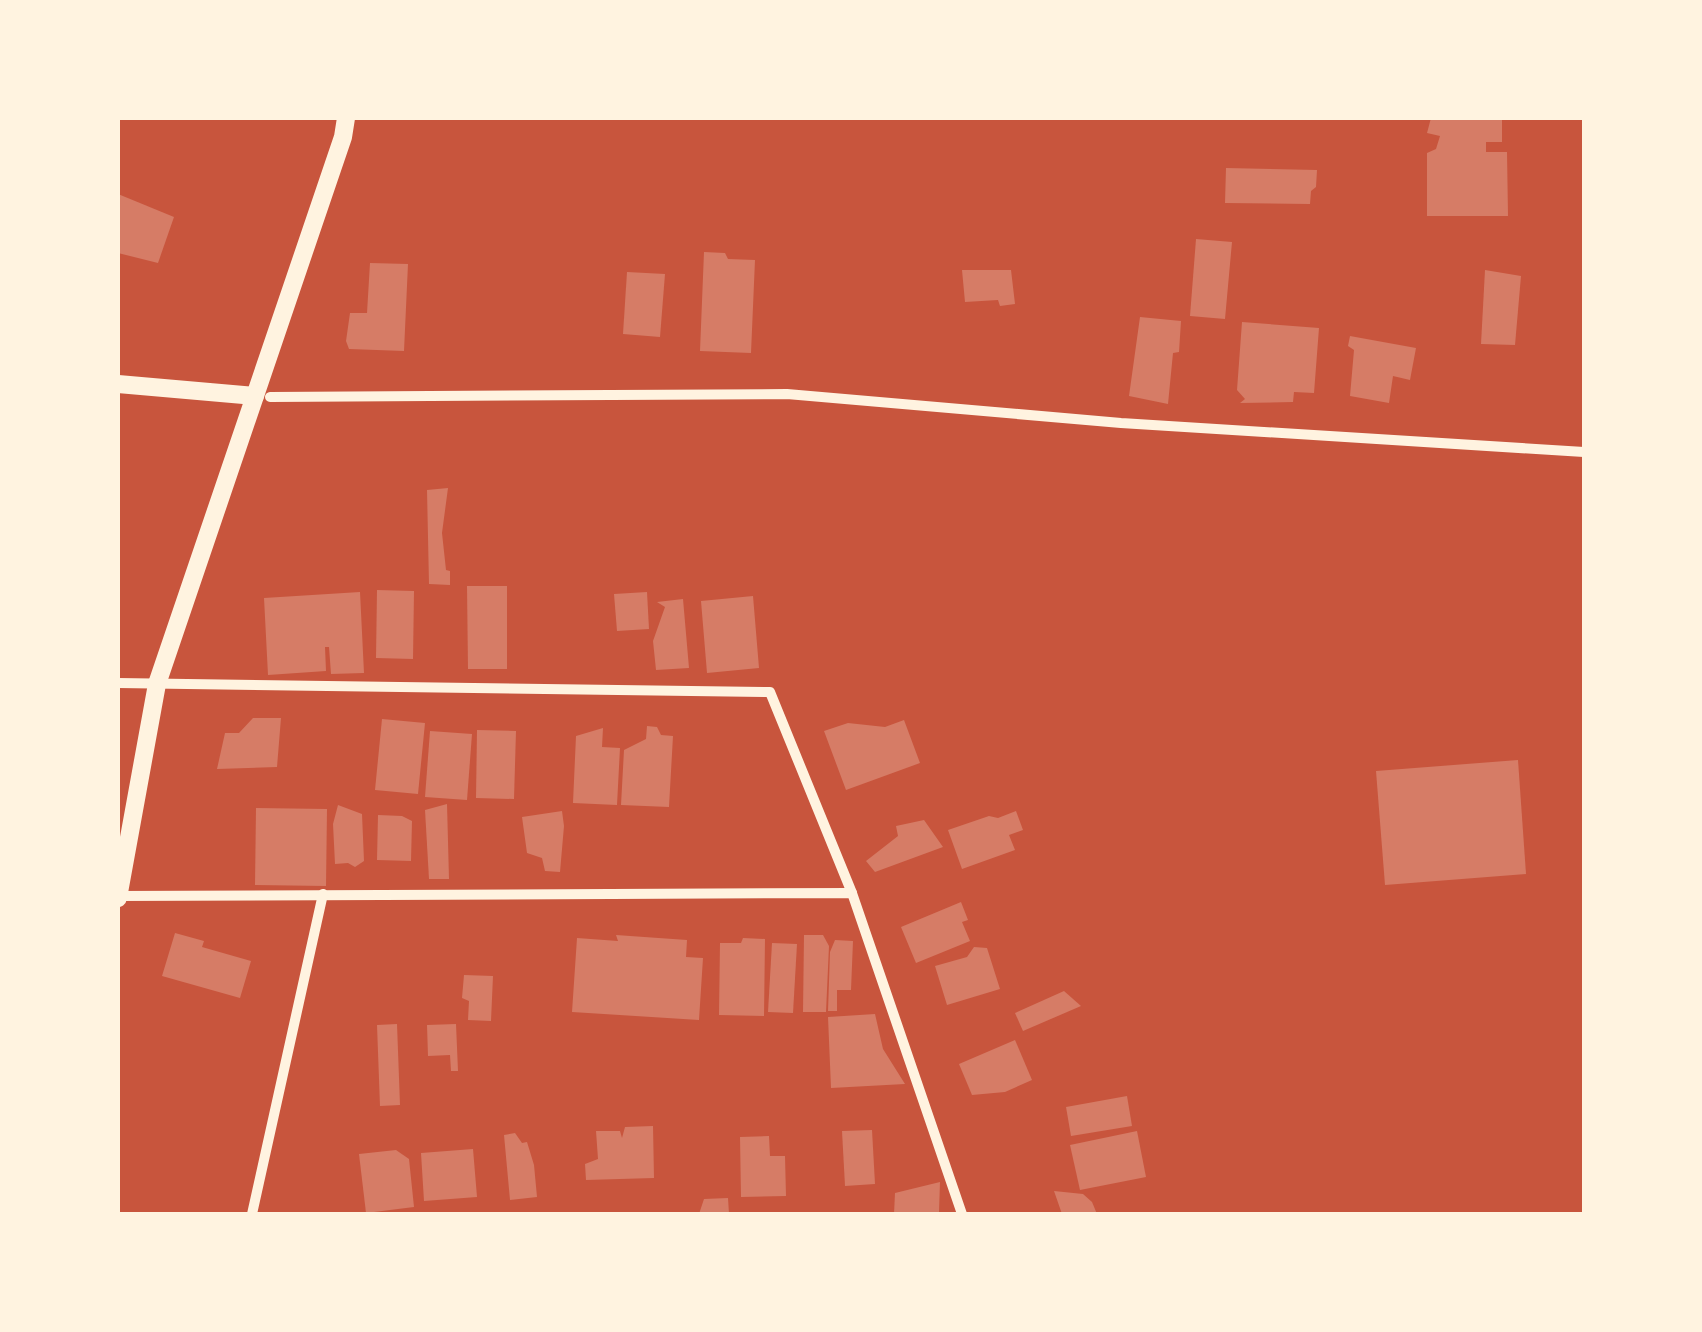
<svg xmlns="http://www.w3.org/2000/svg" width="1702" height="1332" font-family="Lora,serif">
	<rect width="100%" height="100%" fill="#c8553d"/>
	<g fill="#d67c66">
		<path d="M1431,118H1502V142H1486V152H1507L1508,216H1427V153L1436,149L1440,136L1427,133Z"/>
		<path d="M1226,168L1317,170L1316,187L1311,191L1310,204L1225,203Z"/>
		<path d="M118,194L174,217L158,263L118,253Z"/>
		<path d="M1196,239L1232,242L1225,319L1190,316Z"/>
		<path d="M704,252L725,253L728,259L755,260L751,353L700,351Z"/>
		<path d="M370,263L408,264L404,351L349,349L346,341L350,313H367Z"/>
		<path d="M962,270H1011L1015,304L1000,306L998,300L965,302Z"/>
		<path d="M1485,270L1521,276L1515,345L1481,344Z"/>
		<path d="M627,272L665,274L660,337L623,334Z"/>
		<path d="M1140,317L1181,321L1179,352L1173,353L1168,404L1129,396Z"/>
		<path d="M1242,322L1319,328L1314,393L1294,392L1293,402L1240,403L1245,399L1237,390Z"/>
		<path d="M1350,336L1416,348L1410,380L1393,376L1389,403L1350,396L1354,350L1348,346Z"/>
		<path d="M448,488L442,533L446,570L450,571V585L429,584L427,490Z"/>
		<path d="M467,586H507V669H468Z"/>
		<path d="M377,590L414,591L413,659L376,658Z"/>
		<path d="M360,592L364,673L331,674L329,647H325L326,671L268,675L264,598Z"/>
		<path d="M647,592L649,629L617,631L614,594Z"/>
		<path d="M753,596L759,668L707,673L701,601Z"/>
		<path d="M683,599L689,668L656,670L653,641L665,607L657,602Z"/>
		<path d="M253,718H281L277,767L217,769L225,733H239Z"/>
		<path d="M382,719L425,723L418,794L375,790Z"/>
		<path d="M904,720L920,763L846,790L824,731L848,723L885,727Z"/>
		<path d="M647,726L657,727L661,735L673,736L669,807L621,805L624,750L646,739Z"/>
		<path d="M603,728L602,747L620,748L617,805L573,803L576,736Z"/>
		<path d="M477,730L516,731L514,799L476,798Z"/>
		<path d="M430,731L472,734L467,800L425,797Z"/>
		<path d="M1518,760L1526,874L1385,885L1376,771Z"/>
		<path d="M447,804L449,879H429L425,810Z"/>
		<path d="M338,805L362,814L364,861L355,867L348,863L335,864L333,824Z"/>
		<path d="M256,808L327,809L326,886L255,885Z"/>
		<path d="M562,811L564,826L560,872L545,871L542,858L527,853L522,817Z"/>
		<path d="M1016,811L1023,830L1009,835L1015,850L962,869L948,830L989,816L998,818Z"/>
		<path d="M378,815L402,816L412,821L411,861L377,860Z"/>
		<path d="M924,820L943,847L875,872L866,861L898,836L896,826Z"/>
		<path d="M961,902L968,920L962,922L970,941L916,963L901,927Z"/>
		<path d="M175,933L204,941L202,947L251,961L240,998L162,976Z"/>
		<path d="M616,935L687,940L686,957L703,958L699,1020L572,1012L577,938L618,941Z"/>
		<path d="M804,935H823L829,946L826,1012H803Z"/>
		<path d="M743,938L765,939L764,1016L719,1015L720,943H741Z"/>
		<path d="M835,940L853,941L851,990H837V1011H828L830,952Z"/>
		<path d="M772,943L797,944L793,1013L768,1012Z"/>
		<path d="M974,947L987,948L1000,989L947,1005L935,966L967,957Z"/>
		<path d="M464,975L493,976L491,1021L468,1020L469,1001L462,998Z"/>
		<path d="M1064,991L1081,1006L1023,1031L1015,1013Z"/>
		<path d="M875,1014L883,1049L905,1084L831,1088L828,1017Z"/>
		<path d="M397,1024L400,1105L380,1106L377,1025Z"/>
		<path d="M456,1024L458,1071H451L450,1055L428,1056L427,1025Z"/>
		<path d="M1015,1040L1032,1080L1005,1092L972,1095L959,1064Z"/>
		<path d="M1127,1096L1132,1126L1071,1136L1066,1107Z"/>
		<path d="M653,1126L654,1178L586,1180L585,1164L598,1159L596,1131H620L622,1138L625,1127Z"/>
		<path d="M872,1130L875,1184L845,1186L842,1131Z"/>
		<path d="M1137,1131L1146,1177L1080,1190L1070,1145Z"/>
		<path d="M515,1133L522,1143L527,1142L534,1165L537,1197L510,1200L504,1135Z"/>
		<path d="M769,1136L770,1156H785L786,1196L741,1197L740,1137Z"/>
		<path d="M473,1149L477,1197L424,1201L421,1153Z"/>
		<path d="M396,1150L409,1159L414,1207L366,1213L359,1154Z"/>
		<path d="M940,1182L939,1212L894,1214L895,1193Z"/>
		<path d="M1054,1191L1083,1194L1092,1202L1097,1214H1062Z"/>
		<path d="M728,1198L729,1214H699L704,1199Z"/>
	</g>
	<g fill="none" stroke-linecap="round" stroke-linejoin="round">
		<g stroke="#fff3e0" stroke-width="10">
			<path d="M270,397L787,394L1121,423L1584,452"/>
			<path d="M118,683L770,692L852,893"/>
			<path d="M118,896L852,893L962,1214"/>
			<path d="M252,1214L323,894"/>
		</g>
		<g stroke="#fff3e0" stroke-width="18">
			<path d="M118,384L255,396"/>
			<path d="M118,898L157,684L343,137L346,118"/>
		</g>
	</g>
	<rect width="1702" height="1332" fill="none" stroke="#fff3e0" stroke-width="240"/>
</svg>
